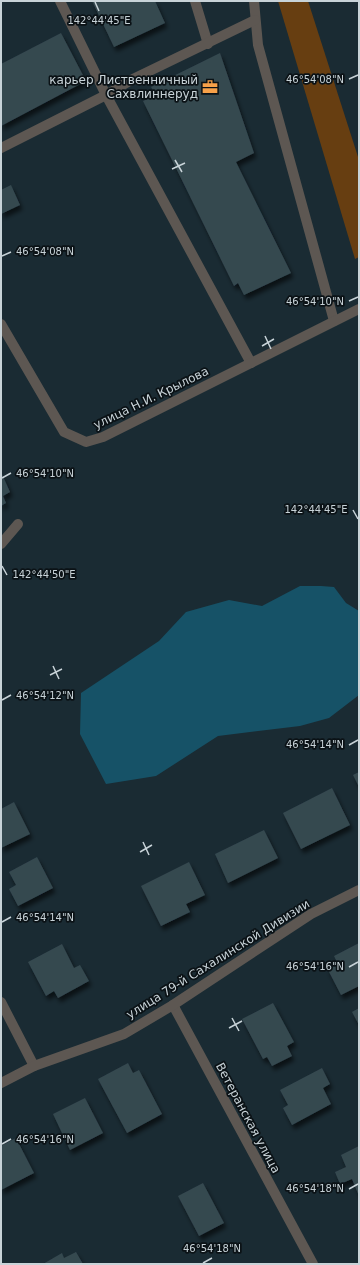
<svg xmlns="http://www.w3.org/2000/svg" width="360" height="1265" font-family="'DejaVu Sans',sans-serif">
	<defs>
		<filter id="shadow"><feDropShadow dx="2.5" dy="4.5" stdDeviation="2" flood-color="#0009"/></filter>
	</defs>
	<rect width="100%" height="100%" fill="#1a2b33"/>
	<path fill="#673e11" d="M278,1H308L359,160V257L355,259Z"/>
	<path fill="#165267" d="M300,586H321L334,587L346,603L359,611V695L329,718L300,726L218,736L156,776L106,784L80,734L81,693L159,641L186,612L229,600L262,606Z"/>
	<g fill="#354850" filter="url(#shadow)">
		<path d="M92,1H155L165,23L114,47Z"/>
		<path d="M61,33L86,81L1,126V64Z"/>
		<path d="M220,53L254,153L236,162L291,273L244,295L238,283L234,286L143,101L156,95L151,87Z"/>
		<path d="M11,185L20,205L1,214V190Z"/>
		<path d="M1,472L10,492L3,496L6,503L1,506Z"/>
		<path d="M359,772V787L353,775Z"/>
		<path d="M332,788L350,825L301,849L283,813Z"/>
		<path d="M14,802L30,834L1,848V809Z"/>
		<path d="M264,830L278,858L228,883L215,854Z"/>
		<path d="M37,857L53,888L18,906L9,889L16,885L9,872Z"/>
		<path d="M189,862L205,895L186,904L190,912L161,926L141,886Z"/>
		<path d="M359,943V986L341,995L327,968L337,962L334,956Z"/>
		<path d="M62,944L74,968L80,965L89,981L58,998L54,991L46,996L28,962Z"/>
		<path d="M273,1003L294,1042L287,1046L292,1056L272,1066L267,1057L263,1059L242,1019Z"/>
		<path d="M359,1008V1025L352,1012Z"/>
		<path d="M128,1063L133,1073L139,1070L162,1114L127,1133L98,1079Z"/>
		<path d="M322,1068L330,1084L323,1088L331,1104L292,1125L283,1108L288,1105L280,1090Z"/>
		<path d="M85,1098L103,1133L70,1150L53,1114Z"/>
		<path d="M16,1138L34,1173L1,1190V1146Z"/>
		<path d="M359,1146V1196L352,1179L340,1184L335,1172L346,1167L341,1155Z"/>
		<path d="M203,1183L224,1223L199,1236L178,1196Z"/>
		<path d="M76,1252L83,1264H43L62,1253L64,1258Z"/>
	</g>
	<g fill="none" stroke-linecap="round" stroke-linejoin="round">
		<g stroke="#5d5752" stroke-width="10">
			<path d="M60,1L106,95L251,363"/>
			<path d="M195,1L208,44"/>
			<path d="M254,1L258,45L334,321"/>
			<path d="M1,148L106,95L133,79L255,20"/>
			<path d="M1,324L64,432L86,442L103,437L359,309"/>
			<path d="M1,544L18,524"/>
			<path d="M1,1002L34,1066"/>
			<path d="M173,1005L313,1264"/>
			<path d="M1,1083L34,1066L124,1034L173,1005L311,914L359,890"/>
		</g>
	</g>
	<path fill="none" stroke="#c8d3d8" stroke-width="1.5" d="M95,2L99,11M349,79L358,75M175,160L182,172M172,169L185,163M2,256L11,252M349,301L358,297M265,336L271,349M262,346L274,339M2,478L11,473M353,510L358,519M2,566L7,575M53,666L59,679M50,675L62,669M2,700L11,695M349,745L358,740M143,842L149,855M140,852L152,845M2,922L11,917M349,967L358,962M232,1018L239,1031M229,1028L242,1021M2,1144L11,1139M349,1189L358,1184M203,1263L212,1258"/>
	<defs>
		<symbol id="office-bare" viewBox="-9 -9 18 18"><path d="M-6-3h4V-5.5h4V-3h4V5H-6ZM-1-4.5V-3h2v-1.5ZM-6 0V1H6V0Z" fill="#f7a149" stroke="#0b1216" stroke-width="2.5" paint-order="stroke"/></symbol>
	</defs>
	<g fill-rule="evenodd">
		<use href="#office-bare" x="199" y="76" width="22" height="22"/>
	</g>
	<g text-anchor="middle" stroke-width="3.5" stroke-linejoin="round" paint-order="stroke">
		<g font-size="12" fill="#c8d3d8" stroke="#0b1216" text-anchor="end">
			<text x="198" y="84">карьер Лиственничный<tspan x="198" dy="14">Сахвлиннеруд</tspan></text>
		</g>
		<g font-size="12" fill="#c8d3d8" stroke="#0b1216">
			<text transform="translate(151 398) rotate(-26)" y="4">улица Н.И. Крылова</text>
			<text transform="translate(218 959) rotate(-32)" y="4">улица 79-й Сахалинской Дивизии</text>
			<text transform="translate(248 1118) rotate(62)" y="4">Ветеранская улица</text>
		</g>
	</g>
	<g font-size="10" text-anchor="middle" fill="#c8d3d8" stroke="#0b1216" stroke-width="3.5" stroke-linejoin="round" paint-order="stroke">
		<text x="99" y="24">142°44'45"E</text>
		<text x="315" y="83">46°54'08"N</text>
		<text x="45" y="255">46°54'08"N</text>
		<text x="315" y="305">46°54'10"N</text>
		<text x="45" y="477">46°54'10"N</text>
		<text x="316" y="513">142°44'45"E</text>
		<text x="44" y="578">142°44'50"E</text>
		<text x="45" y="699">46°54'12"N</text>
		<text x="315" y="748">46°54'14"N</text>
		<text x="45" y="921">46°54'14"N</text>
		<text x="315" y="970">46°54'16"N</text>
		<text x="45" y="1143">46°54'16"N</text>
		<text x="315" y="1192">46°54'18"N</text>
		<text x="212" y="1252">46°54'18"N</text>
	</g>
	<rect width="360" height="1265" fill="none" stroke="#c8d3d8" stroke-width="4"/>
</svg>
